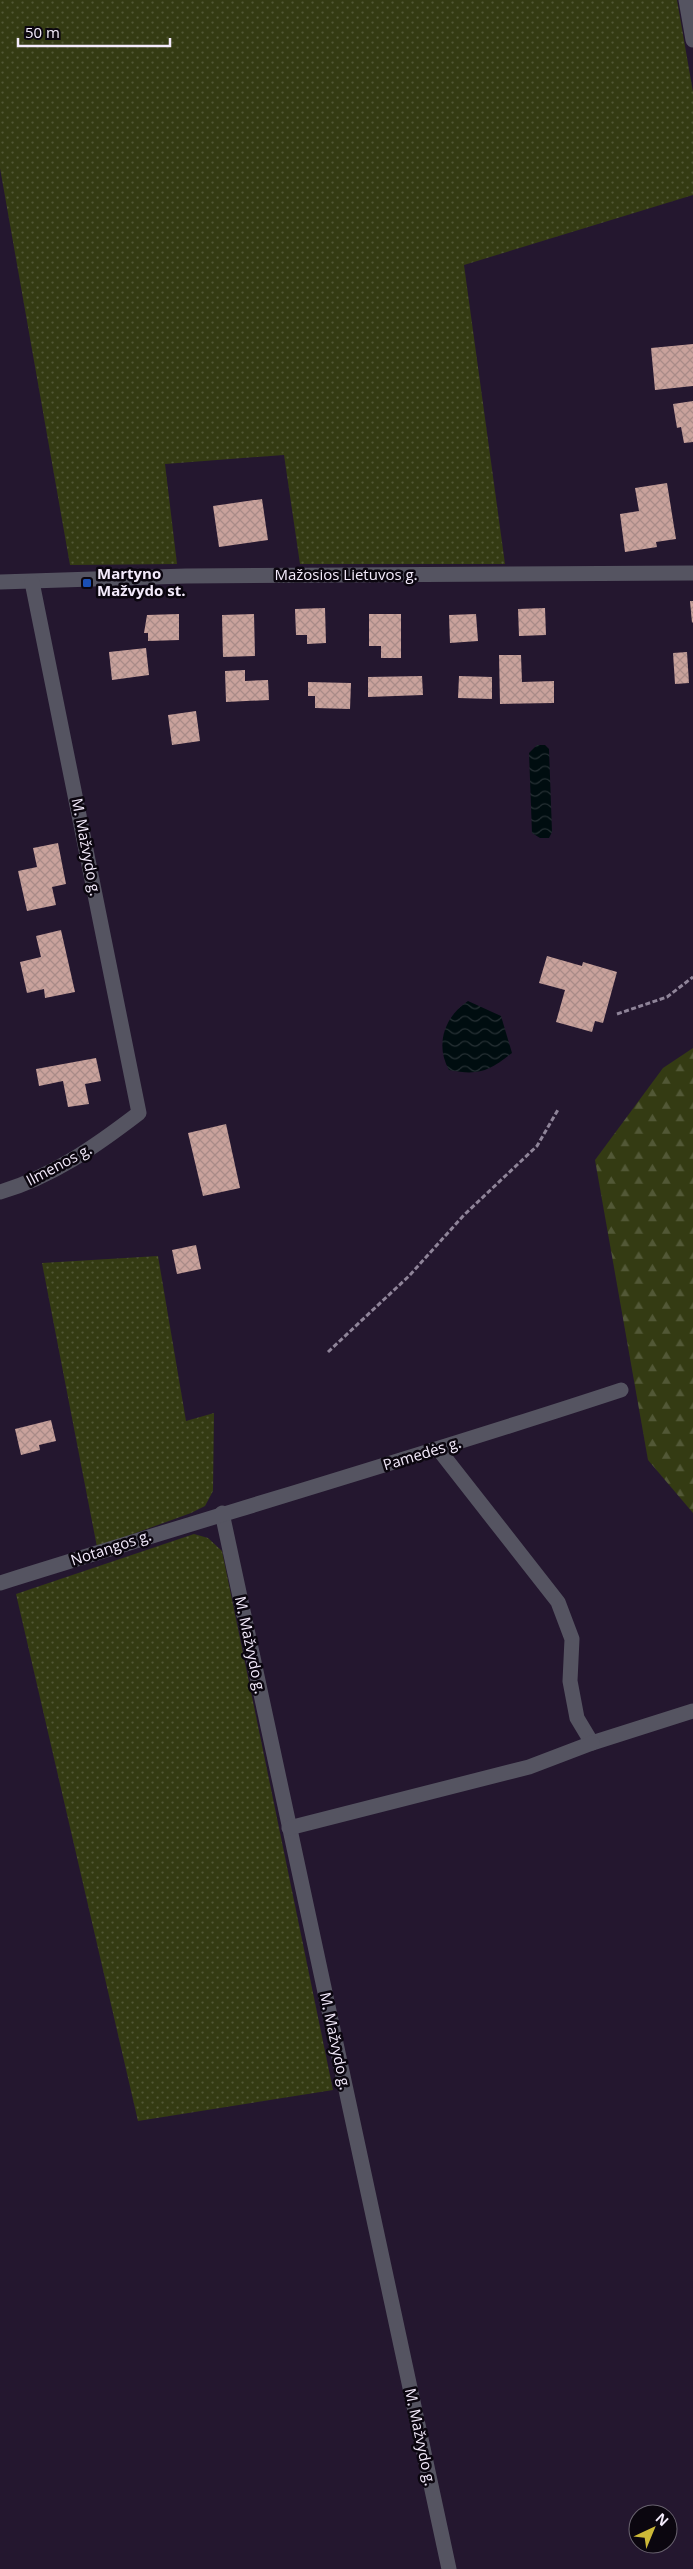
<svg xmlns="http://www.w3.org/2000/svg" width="693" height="2569" font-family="'Open Sans',sans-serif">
	<defs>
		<pattern id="grass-dots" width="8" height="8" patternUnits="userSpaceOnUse" patternTransform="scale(1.25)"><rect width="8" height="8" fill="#343b13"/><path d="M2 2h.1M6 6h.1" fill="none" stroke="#525836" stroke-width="1.8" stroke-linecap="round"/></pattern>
		<pattern id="forest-firs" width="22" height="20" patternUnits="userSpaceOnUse" patternTransform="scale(1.25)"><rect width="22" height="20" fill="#343b13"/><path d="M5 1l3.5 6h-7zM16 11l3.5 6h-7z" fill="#525836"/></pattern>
		<pattern id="water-waves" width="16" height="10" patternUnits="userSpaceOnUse" patternTransform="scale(1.25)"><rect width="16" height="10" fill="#000d10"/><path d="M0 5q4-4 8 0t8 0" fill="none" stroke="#263034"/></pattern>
		<pattern id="building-cross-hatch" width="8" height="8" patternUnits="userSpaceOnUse" patternTransform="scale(1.25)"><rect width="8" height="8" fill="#c9a29c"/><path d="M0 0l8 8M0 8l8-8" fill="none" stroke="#a98b88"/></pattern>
	</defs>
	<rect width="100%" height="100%" fill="#24172f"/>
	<g fill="url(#grass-dots)">
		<path d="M0,0H677L693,92V195L464,265L505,564H300L284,455L165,464L177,564L70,565L0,168Z"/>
		<path d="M158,1256L186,1421L214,1413L213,1491L205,1506L191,1513L97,1547L42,1263Z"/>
		<path d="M194,1534L208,1538L222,1551L333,2090L138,2121L16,1594Z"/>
	</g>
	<path fill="url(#forest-firs)" d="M693,1048V1513L648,1460L595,1160L663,1068Z"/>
	<g fill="url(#water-waves)">
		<path d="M537,745H545L549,749L552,832L549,838H540L532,833L529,753Z"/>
		<path d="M468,1001L501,1016L512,1053C489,1071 479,1076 449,1070C435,1045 444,1017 468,1001Z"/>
	</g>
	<g fill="url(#building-cross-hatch)">
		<path d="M693,344V386L655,390L651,348Z"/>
		<path d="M693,401V442L684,443L681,427L677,428L673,404Z"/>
		<path d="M667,483L676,539L656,542L657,547L625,552L620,514L639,511L635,488Z"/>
		<path d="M262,499L268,540L219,547L213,506Z"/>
		<path d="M690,601H693V622L692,623Z"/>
		<path d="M325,608L326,643L307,644V635H296L295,609Z"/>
		<path d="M545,608L546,635L519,636L518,609Z"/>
		<path d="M179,614V640L148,641V633H144L147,615Z"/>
		<path d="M254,614L255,656L223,657L222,615Z"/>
		<path d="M369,614H401V658H381V646H369Z"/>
		<path d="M476,614L478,641L450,643L449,615Z"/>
		<path d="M146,648L149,675L112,680L109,652Z"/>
		<path d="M687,652L689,683L675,684L673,653Z"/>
		<path d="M499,655H521L522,682L554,681V703L500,704Z"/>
		<path d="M245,670V681L268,680L269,700L226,702L225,671Z"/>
		<path d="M422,676L423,695L368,697V677Z"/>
		<path d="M459,676L492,677V699L458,698Z"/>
		<path d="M308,682L351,683L350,709L315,708V696H308Z"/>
		<path d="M196,711L200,741L172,745L168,715Z"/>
		<path d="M58,843L66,884L52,887L56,905L27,911L18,871L37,867L33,848Z"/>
		<path d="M61,930L75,992L45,998L44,989L27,993L20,962L41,957L36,936Z"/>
		<path d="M547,956L582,966L583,962L617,972L603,1023L595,1021L592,1032L556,1022L565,990L539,983Z"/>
		<path d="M96,1058L101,1081L85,1084L89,1104L68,1107L63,1081L39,1086L36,1069Z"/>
		<path d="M226,1124L240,1188L203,1196L188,1133Z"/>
		<path d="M196,1245L201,1269L177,1274L172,1250Z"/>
		<path d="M51,1420L56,1441L39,1445L40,1450L21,1455L15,1429Z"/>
	</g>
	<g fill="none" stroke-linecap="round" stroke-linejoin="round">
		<g stroke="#8f8499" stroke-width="3" stroke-dasharray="5 2.5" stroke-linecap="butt">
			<path d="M617,1014L667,997L693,977"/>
			<path d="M328,1352L409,1276L464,1215L537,1146L559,1108"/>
		</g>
		<g stroke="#555461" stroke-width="15">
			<path d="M686,0L693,40"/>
			<path d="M0,582L186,576L693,573"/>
			<path d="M0,1192C52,1177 96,1146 139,1113L32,582"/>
			<path d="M439,1450L558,1602L572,1639L570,1681L577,1718L592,1743L693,1711"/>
			<path d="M222,1513L449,2569"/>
			<path d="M0,1583C207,1518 415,1458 621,1390"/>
			<path d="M289,1828L529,1767L592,1743"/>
		</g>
	</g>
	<rect fill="#1a4fb4" stroke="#0b060f" stroke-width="2" x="82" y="578" width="10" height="10" rx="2.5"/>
	<g text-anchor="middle" stroke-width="5" stroke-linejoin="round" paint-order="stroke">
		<g font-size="15" font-weight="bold" fill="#f4ebfc" stroke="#0b060f" text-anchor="start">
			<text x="97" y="579">Martyno<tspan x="97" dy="17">Mažvydo st.</tspan></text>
		</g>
		<g font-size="15" fill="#f4ebfc" stroke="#0b060f">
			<text x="346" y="580">Mažosios Lietuvos g.</text>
			<text transform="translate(86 847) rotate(79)" y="5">M. Mažvydo g.</text>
			<text transform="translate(59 1165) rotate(-28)" y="5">Ilmenos g.</text>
			<text transform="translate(422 1454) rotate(-17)" y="5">Pamedės g.</text>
			<text transform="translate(111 1548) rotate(-18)" y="5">Notangos g.</text>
			<text transform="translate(250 1645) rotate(78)" y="5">M. Mažvydo g.</text>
			<text transform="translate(335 2041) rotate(78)" y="5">M. Mažvydo g.</text>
			<text transform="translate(420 2437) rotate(78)" y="5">M. Mažvydo g.</text>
		</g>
	</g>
	<g transform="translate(653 2529) rotate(44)"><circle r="24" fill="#0b060f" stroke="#68626e"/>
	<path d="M0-4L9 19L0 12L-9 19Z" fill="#cdb938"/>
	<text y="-8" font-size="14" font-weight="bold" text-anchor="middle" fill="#f4ebfc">N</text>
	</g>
	<path d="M18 38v8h152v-8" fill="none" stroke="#f4ebfc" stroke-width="2.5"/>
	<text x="25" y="38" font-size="15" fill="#f4ebfc" stroke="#0b060f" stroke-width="4" paint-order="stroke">50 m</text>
</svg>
